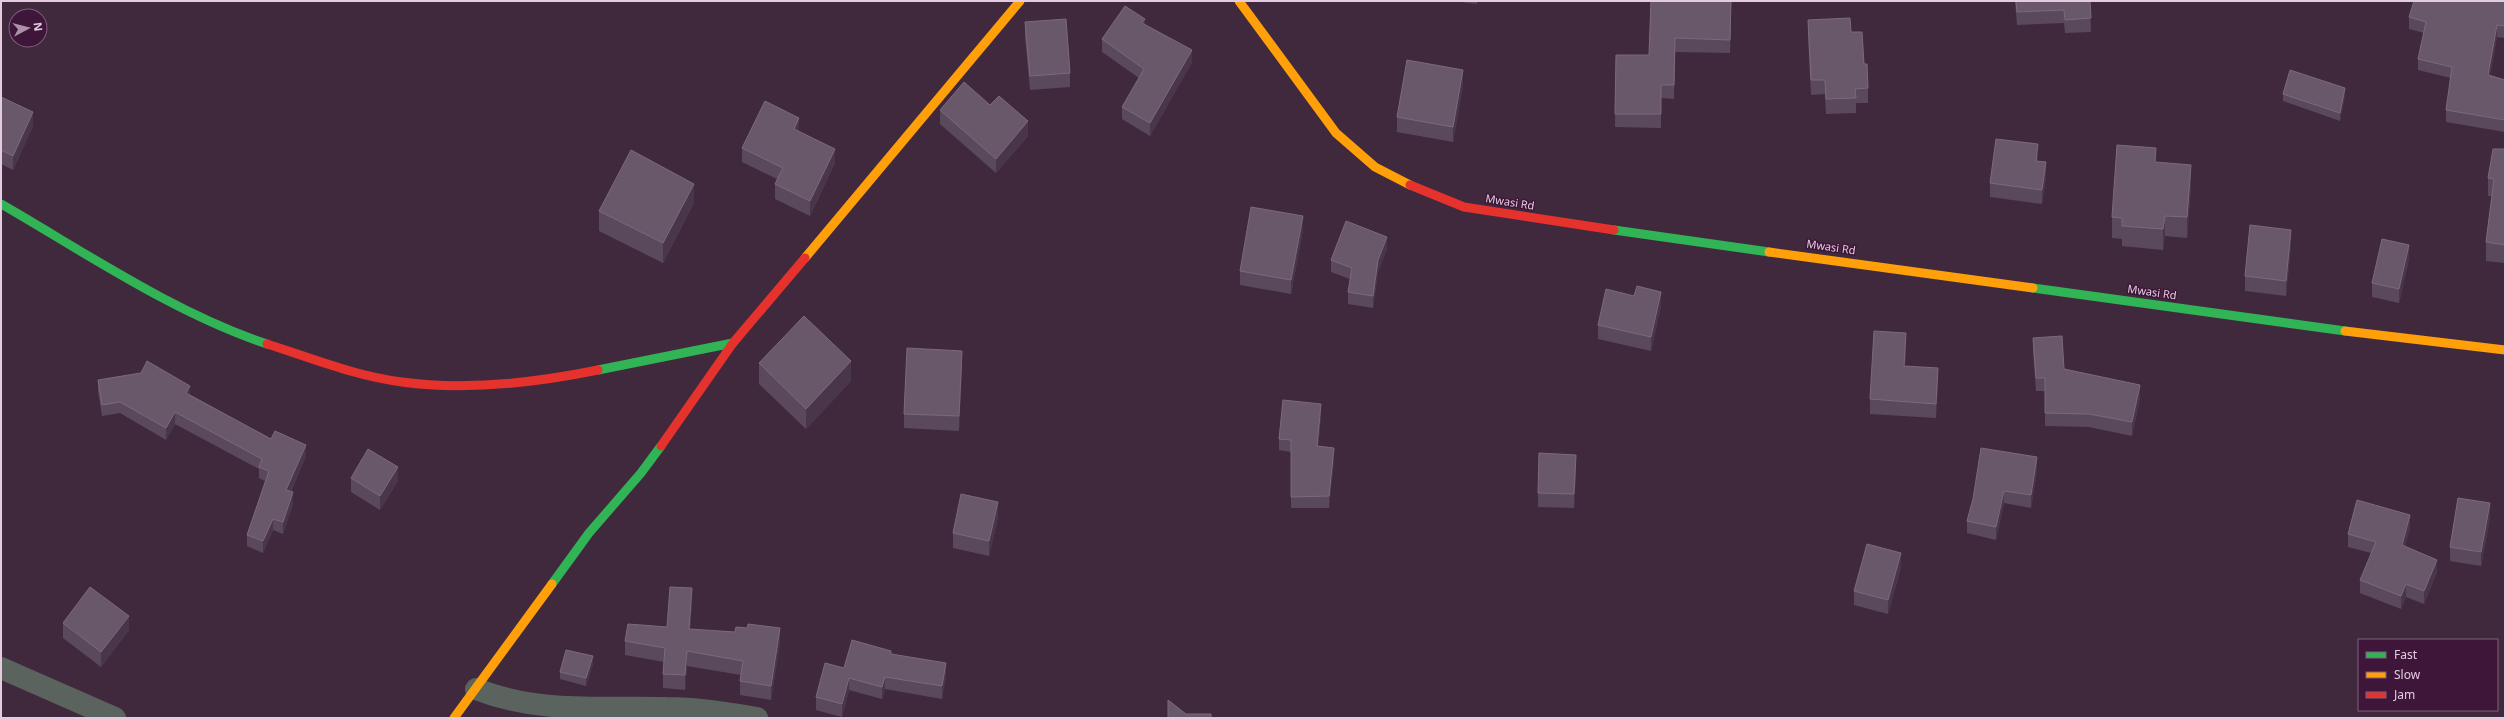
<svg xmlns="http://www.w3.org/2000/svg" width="2506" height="719" font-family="'Noto Sans',sans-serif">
	<rect width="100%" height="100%" fill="#40293d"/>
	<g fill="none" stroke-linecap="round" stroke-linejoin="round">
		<g stroke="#5a635d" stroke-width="22">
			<path d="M1,668L115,718"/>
			<path d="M476,689C540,714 599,706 666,708C697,708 727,713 757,718"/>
		</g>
		<g stroke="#30b455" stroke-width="9">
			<path d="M1,204C86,253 174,313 267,344"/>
			<path d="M1614,230L1769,252"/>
			<path d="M2033,288L2345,331"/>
			<path d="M598,370L733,343"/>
			<path d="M552,584L589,533L641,473L661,446"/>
		</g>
		<g stroke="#ff9f0a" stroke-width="9">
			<path d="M1239,1L1336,133L1375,167L1410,185"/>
			<path d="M1769,252L2033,288"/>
			<path d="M805,258L1020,1"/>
			<path d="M2345,331L2505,350"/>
			<path d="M454,718L552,584"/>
		</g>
		<g stroke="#e5322d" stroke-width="9">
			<path d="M1410,185L1464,207L1614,230"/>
			<path d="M267,344C311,358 355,376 402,382C467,391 534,383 598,370"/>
			<path d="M661,446L733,343L805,258"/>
		</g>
	</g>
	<g fill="#5a495c">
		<path d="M1454,1H1477V4Z"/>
		<path d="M1651,1L1731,14L1730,53L1675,52L1674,99L1661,98V128L1615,127L1616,55H1649Z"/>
		<path d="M2015,1H2090L2091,32L2065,33L2064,23L2017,25Z"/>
		<path d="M2505,1V38L2497,37L2490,75L2505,80V132L2446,122V110L2451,78L2418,70V59L2424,33L2409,29V17Z"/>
		<path d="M1808,20L1851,32L1864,64L1868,88V103H1856V113L1826,114L1825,94L1811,95L1808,35Z"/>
		<path d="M1025,22L1070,73V87L1030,90L1025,36Z"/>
		<path d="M1145,25L1192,62L1150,136L1122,119V107L1139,78L1102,52V39Z"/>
		<path d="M1463,85L1453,142L1397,132V117Z"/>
		<path d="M2283,94L2345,95L2340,121L2283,101Z"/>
		<path d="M1,97L33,126L13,170L1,164Z"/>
		<path d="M990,105L1028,136L996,173L940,124V110Z"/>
		<path d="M799,132L835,163L810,216L775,199V184L777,179L742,162V148Z"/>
		<path d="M2505,149V263L2486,261V242L2492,196H2488V178Z"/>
		<path d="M2038,159V161L2046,177L2042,204L1990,197V183Z"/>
		<path d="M2156,162L2191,185L2187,238L2165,236L2163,250L2122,246V239L2112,238V217Z"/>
		<path d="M694,203L663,263L599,231V211Z"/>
		<path d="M1303,230L1291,294L1240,285V271Z"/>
		<path d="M2291,245L2286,296L2245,291V276Z"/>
		<path d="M1387,248L1378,272L1373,308L1348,304V292L1350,279L1331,272V260Z"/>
		<path d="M2409,259L2399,303L2372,297V283Z"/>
		<path d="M1661,306L1651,351L1598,339V325Z"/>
		<path d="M2033,338L2064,369L2140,398L2132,436L2089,427L2045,426V391H2036L2033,351Z"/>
		<path d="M1906,347L1905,366L1938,382L1936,418L1870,414V399Z"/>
		<path d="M759,363L851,381L806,429L759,384Z"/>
		<path d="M962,365L959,431L904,428V414Z"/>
		<path d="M98,380L190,395L271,439L306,456L291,491L293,504L283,534L273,530L263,553L247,546V535L265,481L259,478V469L175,424L166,440L120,413L102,416L98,391Z"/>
		<path d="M1321,416L1318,447L1334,460L1329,508H1291V452L1279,450V439Z"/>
		<path d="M1576,469L1574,508L1538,507V493Z"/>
		<path d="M2037,470L2031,508L2004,503L1996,540L1967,533V521L1973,499Z"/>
		<path d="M351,478L398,481L380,510L351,492Z"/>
		<path d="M998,517L989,556L953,548V533Z"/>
		<path d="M2490,518L2481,566L2450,561V547Z"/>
		<path d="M2410,528L2405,546L2437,572L2424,604L2406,597L2401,609L2360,593V580L2371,553L2348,547V534Z"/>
		<path d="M1901,567L1888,614L1854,605V591Z"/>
		<path d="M692,603L690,629L780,643L771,700L740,695V681L741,675L687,666L685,690L663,688V674L664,662L625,655V641L667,627Z"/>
		<path d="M63,623L129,630L101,667L63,638Z"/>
		<path d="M891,654L946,676L942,699L885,689L882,699L849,690L842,717L816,710V697L844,668Z"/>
		<path d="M593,664L586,686L560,679V672Z"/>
	</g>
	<g fill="#4a364a">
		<path d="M1145,19V32L1142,23Z"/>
		<path d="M2497,25V37L2488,86V75Z"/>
		<path d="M1192,50V62L1150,136V123Z"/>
		<path d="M1463,70V85L1453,142V127Z"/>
		<path d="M2345,88V95L2340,121V113Z"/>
		<path d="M33,112V126L13,170V156Z"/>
		<path d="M799,118V132L794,129Z"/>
		<path d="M1028,121V136L996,173V159Z"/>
		<path d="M2038,144V159L2036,175V161Z"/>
		<path d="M835,149V163L810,216V201Z"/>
		<path d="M2046,162V177L2042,204V190Z"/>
		<path d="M2191,165V185L2187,238V217Z"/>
		<path d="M694,184V203L663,263V243Z"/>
		<path d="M1303,216V230L1291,294V280Z"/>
		<path d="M2165,216V236L2163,250V229Z"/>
		<path d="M2291,230V245L2286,296V281Z"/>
		<path d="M1387,237V248L1378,272L1373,308V296L1378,260Z"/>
		<path d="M2409,245V259L2399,303V289Z"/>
		<path d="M1661,292V306L1651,351V337Z"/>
		<path d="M1906,333V347L1904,380V366Z"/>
		<path d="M962,351V365L959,431V416Z"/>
		<path d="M851,361V381L806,429V409Z"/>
		<path d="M1938,368V382L1936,418V404Z"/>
		<path d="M2140,385V398L2132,436V422Z"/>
		<path d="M190,386V397L186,393Z"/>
		<path d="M1321,404V416L1317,458V446Z"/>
		<path d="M175,412V424L166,440V428Z"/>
		<path d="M306,445V456L286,501V490Z"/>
		<path d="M1334,448V460L1329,508V496Z"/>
		<path d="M1576,455V469L1574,508V494Z"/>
		<path d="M2037,457V470L2031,508V495Z"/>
		<path d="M398,467V481L380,510V496Z"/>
		<path d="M2004,491V503L1996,540V527Z"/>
		<path d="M293,492V504L283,534V522Z"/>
		<path d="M998,502V517L989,556V541Z"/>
		<path d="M2490,503V518L2481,566V552Z"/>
		<path d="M2410,515V528L2402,558V545Z"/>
		<path d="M273,519V530L263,553V541Z"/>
		<path d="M1901,553V567L1888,614V600Z"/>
		<path d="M2437,560V572L2424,604V591Z"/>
		<path d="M2406,584V597L2401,609V596Z"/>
		<path d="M692,588V603L689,643V629Z"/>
		<path d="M129,616V630L101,667V652Z"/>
		<path d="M780,628V643L771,700V686Z"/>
		<path d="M687,651V666L685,690V675Z"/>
		<path d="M593,656V664L586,686V678Z"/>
		<path d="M946,663V676L942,699V686Z"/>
		<path d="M885,677V689L882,699V687Z"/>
		<path d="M849,678V690L842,717V704Z"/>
	</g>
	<g fill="#69576a" stroke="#7d697d">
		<path d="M1651,1H1731L1730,40L1675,38L1674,85H1661V114H1615L1616,55H1649Z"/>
		<path d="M2016,1H2090L2091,18L2065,20L2064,10L2017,12Z"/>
		<path d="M2414,1H2505V26L2497,25L2488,75L2505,80V120L2446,110L2452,67L2418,59L2426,22L2409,17Z"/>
		<path d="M1125,6L1145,19L1142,23L1192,50L1150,123L1122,107L1144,69L1102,39Z"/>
		<path d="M1850,18L1851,32H1862L1864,64H1867L1868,88L1855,89L1856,98L1826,99L1825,80H1811L1808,20Z"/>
		<path d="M1066,19L1070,73L1030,76L1025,22Z"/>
		<path d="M1407,60L1463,70L1453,127L1397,117Z"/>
		<path d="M2290,70L2345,88L2340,113L2283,94Z"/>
		<path d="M964,82L990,105L999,96L1028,121L996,159L940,110Z"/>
		<path d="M1,97L33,112L13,156L1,150Z"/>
		<path d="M765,101L799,118L794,129L835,149L810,201L775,184L783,168L742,148Z"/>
		<path d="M1996,139L2038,144L2036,161L2046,162L2042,190L1990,183Z"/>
		<path d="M2117,145L2156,148L2155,162L2191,165L2187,217L2165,216L2163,229L2122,226V218L2112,217Z"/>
		<path d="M2493,149H2505V245L2486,242L2494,179L2488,178Z"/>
		<path d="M631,150L694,184L663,243L599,211Z"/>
		<path d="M1251,207L1303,216L1291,280L1240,271Z"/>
		<path d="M1346,221L1387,237L1378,260L1373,296L1348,292L1352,268L1331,260Z"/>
		<path d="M2250,225L2291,230L2286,281L2245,276Z"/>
		<path d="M2382,239L2409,245L2399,289L2372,283Z"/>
		<path d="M1637,286L1661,292L1651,337L1598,325L1606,289L1634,296Z"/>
		<path d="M804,316L851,361L806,409L759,363Z"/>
		<path d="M1874,331L1906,333L1904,366L1938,368L1936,404L1870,399Z"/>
		<path d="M2062,336L2064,369L2140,385L2132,422L2089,414L2045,413V378H2036L2033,338Z"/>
		<path d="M907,348L962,351L959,416L904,414Z"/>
		<path d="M147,361L190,386L186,393L271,439L275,431L306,445L286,490L293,492L283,522L273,519L263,541L247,535L269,471L259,467L262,459L175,412L166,428L120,402L102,405L98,380L141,373Z"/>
		<path d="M1283,400L1321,404L1317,446L1334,448L1329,496L1291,497V440L1279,439Z"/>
		<path d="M1981,448L2037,457L2031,495L2004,491L1996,527L1967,521L1973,499Z"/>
		<path d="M368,449L398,467L380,496L351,478Z"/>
		<path d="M1539,453L1576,455L1574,494L1538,493Z"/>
		<path d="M961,494L998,502L989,541L953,533Z"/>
		<path d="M2458,498L2490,503L2481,552L2450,547Z"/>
		<path d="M2357,500L2410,515L2402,545L2437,560L2424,591L2406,584L2401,596L2360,580L2376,542L2348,534Z"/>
		<path d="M1867,544L1901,553L1888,600L1854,591Z"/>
		<path d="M90,587L129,616L101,652L63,623Z"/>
		<path d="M670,587L692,588L689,629L735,632L736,627L747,628L748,624L780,628L771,686L740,681L743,661L687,651L685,675L663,674L665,648L625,641L628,624L667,627Z"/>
		<path d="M852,640L891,651V654L946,663L942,686L885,677L882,687L849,678L842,704L816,697L825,663L844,668Z"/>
		<path d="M566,650L593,656L586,678L560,672Z"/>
		<path d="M1168,700L1186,714H1211V718H1168Z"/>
	</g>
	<g text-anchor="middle" stroke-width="3" stroke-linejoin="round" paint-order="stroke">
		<g font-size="11" fill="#e5cbe0" stroke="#3e1639">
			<text transform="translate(1510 202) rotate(9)" y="4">Mwasi Rd</text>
			<text transform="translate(1831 247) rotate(8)" y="4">Mwasi Rd</text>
			<text transform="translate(2152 292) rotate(8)" y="4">Mwasi Rd</text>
		</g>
	</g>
	<rect width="2506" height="719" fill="none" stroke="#e5cbe0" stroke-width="4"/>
	<rect x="2358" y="639" width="140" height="72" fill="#3e1639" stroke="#815e7c"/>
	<rect x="2366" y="652" width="20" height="6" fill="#30b455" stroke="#815e7c"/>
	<text x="2394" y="659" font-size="12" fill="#e5cbe0">Fast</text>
	<rect x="2366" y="672" width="20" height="6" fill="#ff9f0a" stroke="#815e7c"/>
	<text x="2394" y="679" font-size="12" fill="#e5cbe0">Slow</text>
	<rect x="2366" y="692" width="20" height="6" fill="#e5322d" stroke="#815e7c"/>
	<text x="2394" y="699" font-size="12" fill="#e5cbe0">Jam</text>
	<g transform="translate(28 28) rotate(83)"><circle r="19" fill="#3e1639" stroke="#815e7c"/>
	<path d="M0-3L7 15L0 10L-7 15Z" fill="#ab92a7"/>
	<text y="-6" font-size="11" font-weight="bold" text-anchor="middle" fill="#e5cbe0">N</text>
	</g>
</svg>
